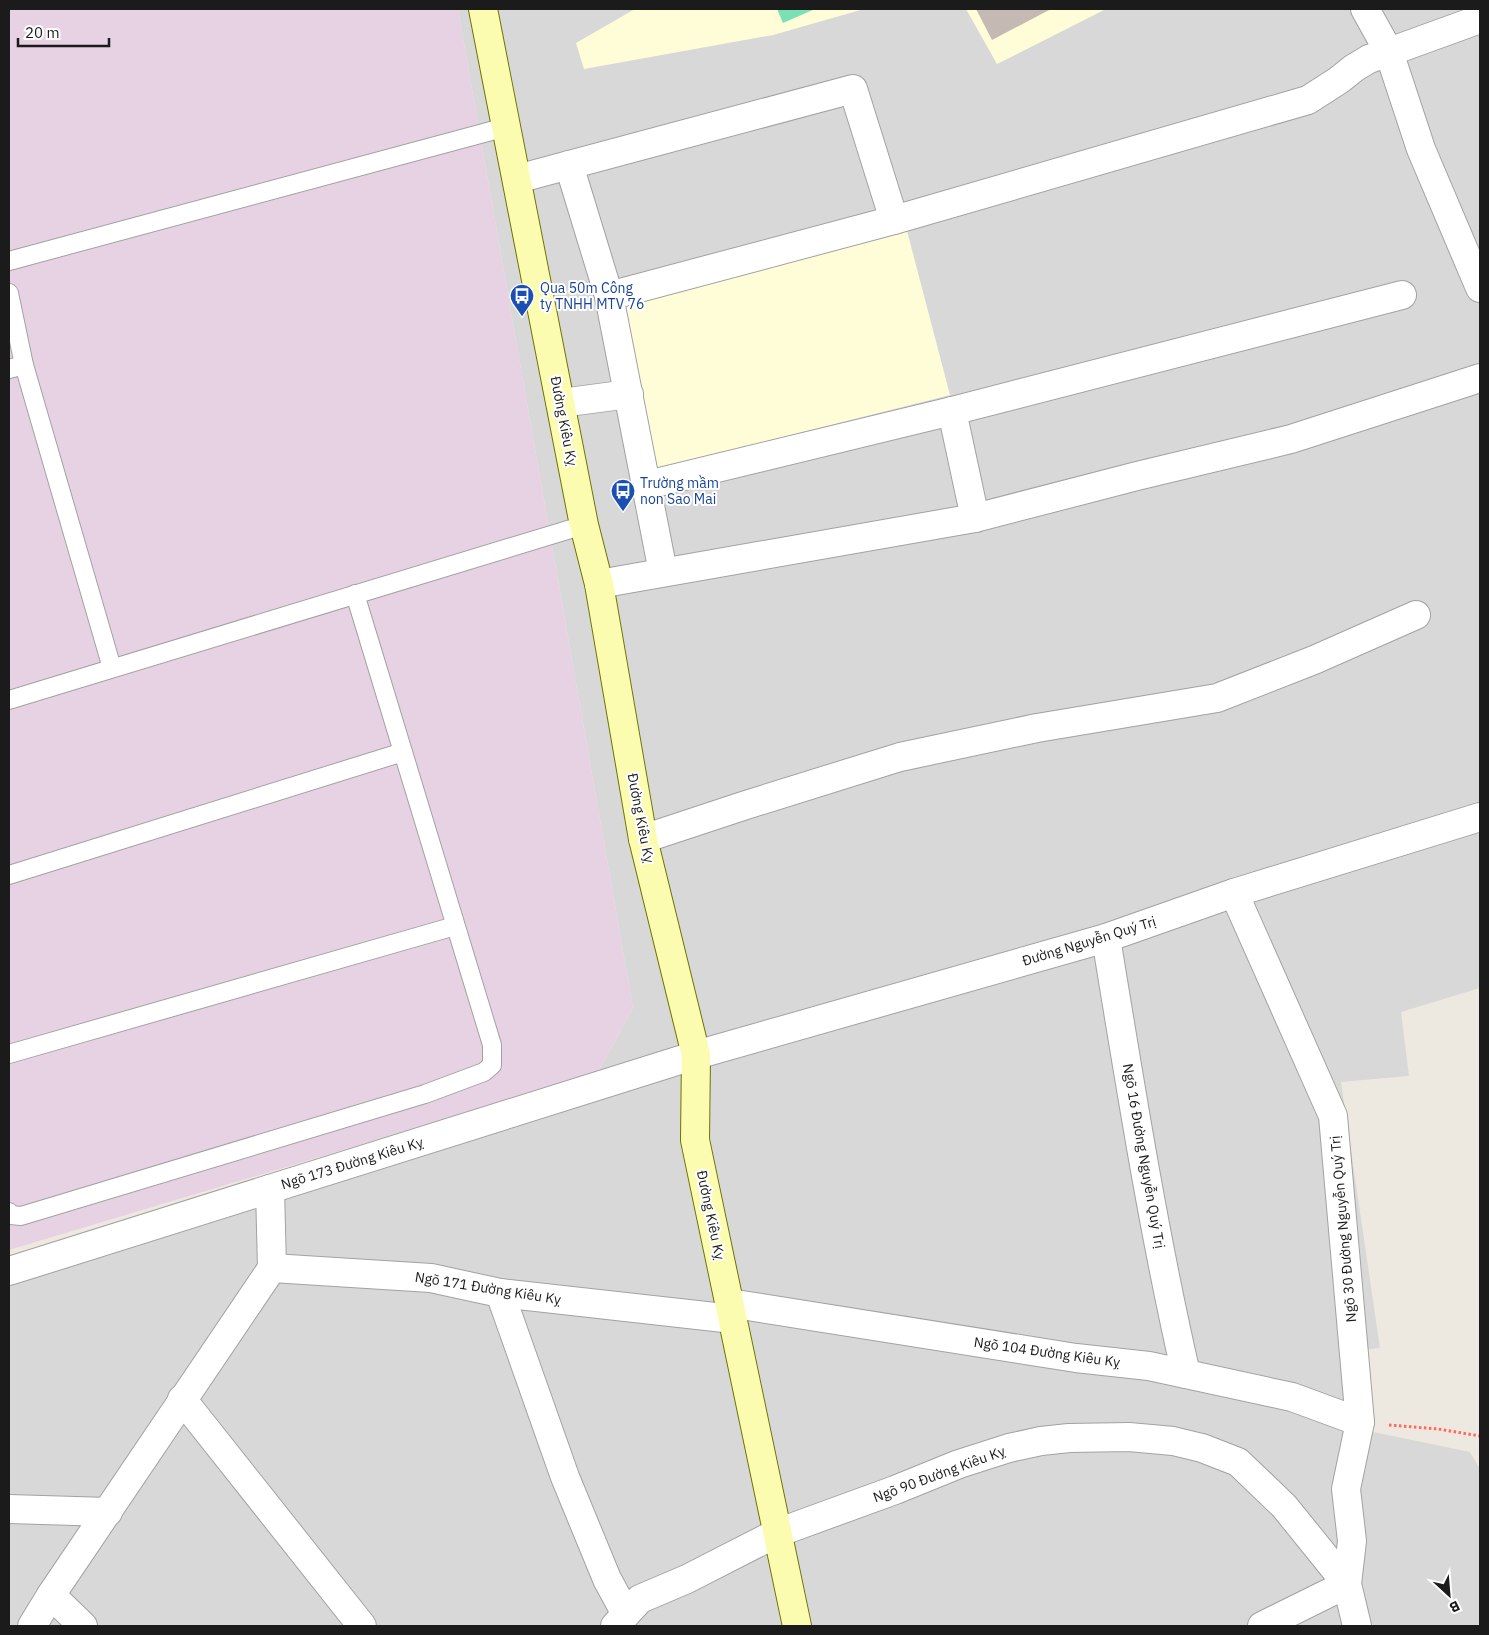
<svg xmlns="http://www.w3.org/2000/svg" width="1489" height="1635" font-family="'IBM Plex Sans',sans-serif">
	<rect width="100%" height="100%" fill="#eee9e0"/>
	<path fill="#d9d8d8" d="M458,9H1480V988L1401,1012L1409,1076L1341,1082L1380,1348L1342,1352L1359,1429L1470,1452L1480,1469V1626H9V1258L597,1074L633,1008Z"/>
	<path fill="#e7d2e4" d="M9,9H458L633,1008L597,1074L9,1250Z"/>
	<g fill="#fffdd8">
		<path d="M635,9H864L773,35L584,69L576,43Z"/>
		<path d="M966,9H1106L997,64Z"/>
		<path d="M907,231L950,395L655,469L622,304Z"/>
	</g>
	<path fill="#79e1b5" d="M777,9H815L783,23Z"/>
	<path fill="#c5bab3" d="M976,9H1051L992,40Z"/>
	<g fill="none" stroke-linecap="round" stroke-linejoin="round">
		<defs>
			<g id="service">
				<path d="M9,261L506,127"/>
				<path d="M9,293L24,365L112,668"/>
				<path d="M9,369L24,365"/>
				<path d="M9,700L584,525"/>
				<path d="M9,875L403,752"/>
				<path d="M9,1054L455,926"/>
				<path d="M9,1212L11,1215L21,1216L425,1094L484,1072L492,1065V1045L355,594"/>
			</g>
			<g id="minor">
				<path d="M1480,19L1389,52L1421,149L1480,288"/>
				<path d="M569,165L609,296"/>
				<path d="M517,179L853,89L894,220"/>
				<path d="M561,403L629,394"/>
				<path d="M952,411L975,518"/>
				<path d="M647,485L952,411L1402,295"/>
				<path d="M663,572L609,296L894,220L1308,100L1339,80L1354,68L1369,59L1389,52L1365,9"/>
				<path d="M599,584L975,518L1137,476L1291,439L1480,378"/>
				<path d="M643,839L746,805L900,757L1037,728L1217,698L1314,660L1416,615"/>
				<path d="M1234,893L1333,1116L1360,1422L1346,1489L1352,1541L1347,1584L1357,1626"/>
				<path d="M1106,938C1130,1084 1153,1230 1186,1374"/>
				<path d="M272,1268L431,1278L500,1293L733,1319"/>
				<path d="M500,1293L565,1477L607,1579L626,1614"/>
				<path d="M729,1303L1076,1358L1149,1366L1292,1397L1360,1422"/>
				<path d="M182,1399L362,1626"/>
				<path d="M9,1509L108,1512"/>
				<path d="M51,1595L83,1626"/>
				<path d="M32,1626L51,1595L272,1268L270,1189"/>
				<path d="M615,1626L640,1599L687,1579L777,1533L895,1490L959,1464L1009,1448L1041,1441L1069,1438L1129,1437L1173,1441L1202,1448L1238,1462L1284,1506L1347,1584"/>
				<path d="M1262,1626L1347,1584"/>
			</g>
			<path id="tertiary" d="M9,1271L696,1055L1106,938L1234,893L1480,817"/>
			<path id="secondary" d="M483,9L584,525L599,584L643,839L696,1055L695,1140L797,1626"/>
		</defs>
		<use href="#service" stroke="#a2a2a2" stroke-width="20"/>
		<use href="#minor" stroke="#a2a2a2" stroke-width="30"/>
		<use href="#tertiary" stroke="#a2a2a2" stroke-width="30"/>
		<use href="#secondary" stroke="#6d7500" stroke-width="30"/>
		<path stroke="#ff6960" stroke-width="3" stroke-dasharray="2.5 2.5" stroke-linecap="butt" d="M1389,1425L1438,1429L1480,1436"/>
		<use href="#service" stroke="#fff" stroke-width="18"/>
		<use href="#minor" stroke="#fff" stroke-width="28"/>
		<use href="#tertiary" stroke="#fff" stroke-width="28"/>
		<use href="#secondary" stroke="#fbfcb0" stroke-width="28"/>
	</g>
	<defs>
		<symbol id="bus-pin" viewBox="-11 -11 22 30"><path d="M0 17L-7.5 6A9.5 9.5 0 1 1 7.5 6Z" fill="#1a4fb4" stroke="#fff"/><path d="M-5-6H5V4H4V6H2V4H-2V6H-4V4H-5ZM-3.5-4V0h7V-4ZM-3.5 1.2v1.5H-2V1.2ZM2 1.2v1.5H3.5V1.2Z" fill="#fff"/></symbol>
	</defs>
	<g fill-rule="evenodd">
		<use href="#bus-pin" x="508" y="282" width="28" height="38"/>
		<use href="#bus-pin" x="609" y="477" width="28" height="38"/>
	</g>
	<g text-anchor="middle" stroke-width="4" stroke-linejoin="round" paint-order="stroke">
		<g font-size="14" fill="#164399" stroke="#fff" text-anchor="start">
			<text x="540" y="293">Qua 50m Công<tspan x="540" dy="16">ty TNHH MTV 76</tspan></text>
			<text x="640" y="488">Trường mầm<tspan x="640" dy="16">non Sao Mai</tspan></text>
		</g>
		<g font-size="14" fill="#1b1b1b" stroke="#fff">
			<text transform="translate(564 421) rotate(79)" y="5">Đường Kiêu Kỵ</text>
			<text transform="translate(641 818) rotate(79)" y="5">Đường Kiêu Kỵ</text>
			<text transform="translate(1089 941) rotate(-17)" y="5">Đường Nguyễn Quý Trị</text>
			<text transform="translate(1144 1156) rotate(80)" y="5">Ngõ 16 Đường Nguyễn Quý Trị</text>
			<text transform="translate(352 1163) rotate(-17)" y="5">Ngõ 173 Đường Kiêu Kỵ</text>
			<text transform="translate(711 1215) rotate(78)" y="5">Đường Kiêu Kỵ</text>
			<text transform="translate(1343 1229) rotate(-95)" y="5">Ngõ 30 Đường Nguyễn Quý Trị</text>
			<text transform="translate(488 1288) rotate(9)" y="5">Ngõ 171 Đường Kiêu Kỵ</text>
			<text transform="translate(1047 1352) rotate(8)" y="5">Ngõ 104 Đường Kiêu Kỵ</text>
			<text transform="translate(939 1474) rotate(-20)" y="5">Ngõ 90 Đường Kiêu Kỵ</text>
		</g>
	</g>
	<rect width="1489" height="1635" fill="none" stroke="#1b1b1b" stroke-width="20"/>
	<g transform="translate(1449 1595) rotate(154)" stroke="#ffffff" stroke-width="4" paint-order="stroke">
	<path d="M0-4L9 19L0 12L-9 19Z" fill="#1b1b1b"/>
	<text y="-8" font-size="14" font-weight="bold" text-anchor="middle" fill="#1b1b1b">B</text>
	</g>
	<path d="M18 38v8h91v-8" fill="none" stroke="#1b1b1b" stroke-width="2.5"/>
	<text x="25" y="38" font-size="15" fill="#1b1b1b" stroke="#ffffff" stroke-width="4" paint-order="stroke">20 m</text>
</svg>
